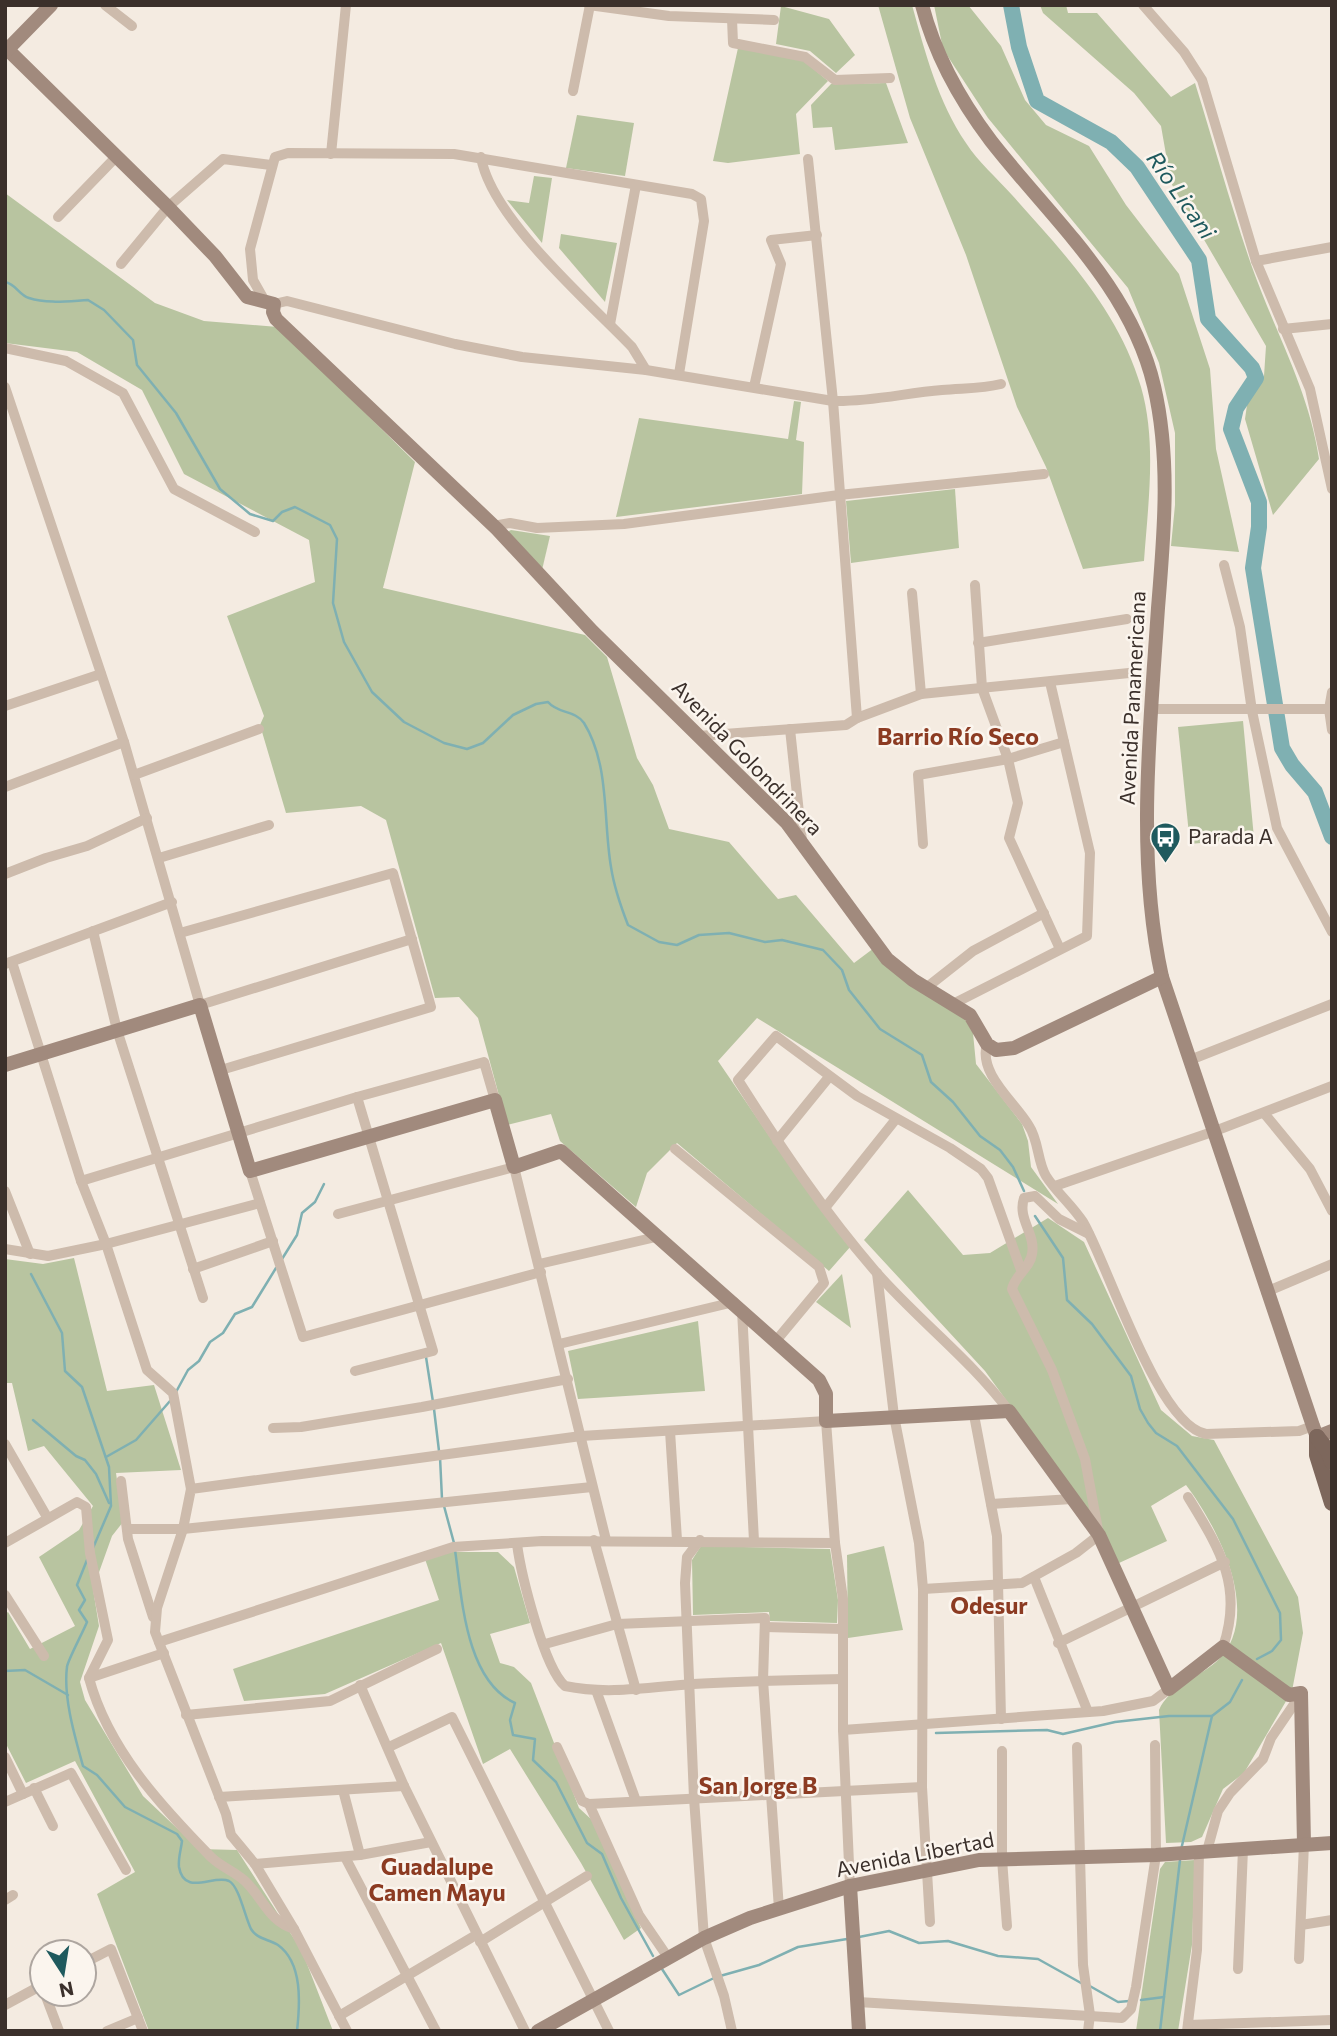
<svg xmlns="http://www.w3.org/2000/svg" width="1337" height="2036" font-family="Commissioner,sans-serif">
	<rect width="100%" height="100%" fill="#f4ebe1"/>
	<g fill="#b8c4a0">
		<path d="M878,5H912C925,52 938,102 966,143C978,162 997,178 1012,195C1063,252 1119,311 1141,387C1157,442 1148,504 1144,561L1083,569L1046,467L1017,407L966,255L910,118Z"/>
		<path d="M934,5H968L1001,46L1025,100L1046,125L1089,146L1126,205L1179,274L1210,369L1216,449L1239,552L1171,546L1175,505V433L1159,363L1128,288L988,118L943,49Z"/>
		<path d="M1040,5H1066L1068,13H1097L1171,97L1195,83C1214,144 1231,207 1252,267C1275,332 1309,390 1319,459L1273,515L1245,419L1247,405L1264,376L1266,346L1171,183L1161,126L1134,93L1043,13Z"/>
		<path d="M781,6L829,19L855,55L836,73L810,51L776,44Z"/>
		<path d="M738,48L804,61L828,81L796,114L800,154L728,163L713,161Z"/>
		<path d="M886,83L908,143L835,150L832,127L813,128L811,105L831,84Z"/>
		<path d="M577,115L634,123L625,176L566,168Z"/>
		<path d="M534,176L552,178L542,243L507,200L529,203Z"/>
		<path d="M5,193L155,303L204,321L278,327L415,462L383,588L585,635L607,657L637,758L653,785L669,829L729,842L778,899L796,895L854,963L874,948L965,1019L973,1033L976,1064L1022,1124L1028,1141L1031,1167L1058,1204L757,1018L718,1061L800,1181L851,1246L829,1271L677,1143L647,1173L636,1207L560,1141L551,1114L507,1125L478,1018L459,997L435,998L386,820L361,806L286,813L260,725L264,716L227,616L315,582L309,540L184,474L142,390L77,352L5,343Z"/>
		<path d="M561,234L617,243L605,302L559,248Z"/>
		<path d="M794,401L801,402L796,440L804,442L802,494L616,517L639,418L788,439Z"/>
		<path d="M955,489L959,548L851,563L846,501Z"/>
		<path d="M511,530L550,536L542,570L505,533Z"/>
		<path d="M1243,721L1254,838L1190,844L1178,727Z"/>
		<path d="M908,1190L963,1255L990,1253L1048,1218L1084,1242L1161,1410L1192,1436L1214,1440L1298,1597L1303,1633L1292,1691L1244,1773L1223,1789L1202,1837L1191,1842L1166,1843L1159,1710C1169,1687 1197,1678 1216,1662C1265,1618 1218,1527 1186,1485L1151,1506L1167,1541L1119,1563L1105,1536L985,1371L864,1240Z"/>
		<path d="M74,1258L107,1391L154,1385L181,1470L116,1473L123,1522L112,1536L93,1589L99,1626L80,1682L85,1700L143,1796L199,1849L237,1850L302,1951L333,2031H149L97,1894L135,1872L75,1761L26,1783L5,1742V1614L8,1612L30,1649L75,1626L39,1557L79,1530L93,1506L44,1446L28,1451L12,1383H5V1259L43,1264Z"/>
		<path d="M842,1274L851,1328L816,1302Z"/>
		<path d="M698,1321L705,1391L578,1399L568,1351Z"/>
		<path d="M701,1546L830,1549L838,1600L837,1623L770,1621L769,1612L693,1615L692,1560Z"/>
		<path d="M884,1546L903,1630L848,1638L847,1555Z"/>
		<path d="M452,1552H498L514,1567L530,1623L490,1634L500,1663L514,1667L531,1683L579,1808L592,1820L641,1928L624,1940L581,1863L510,1749L483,1764L441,1643L325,1694L244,1701L233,1669L439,1600L425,1559Z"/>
		<path d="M1195,1860L1192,1945L1178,2031H1136L1160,1869L1165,1862Z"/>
	</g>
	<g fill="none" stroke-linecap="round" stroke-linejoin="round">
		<g stroke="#7fb0b2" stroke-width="2.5">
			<path d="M5,282C16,284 19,295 29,298C47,304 69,301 88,300L104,310L133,340L137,365L176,413L220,489L250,514L273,521L282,512L295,507L330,525L337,539L333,603L344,642L372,692L404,722L444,743L467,749L483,743L513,715L536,704L548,702C558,714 575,710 584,723C610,765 603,821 611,867C614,887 621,907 628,925L659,942L677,945L699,935L729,933L765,942L782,940L823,950L842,970L849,990L880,1029L922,1055L931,1082L953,1102L980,1136L1000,1150L1013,1167L1024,1191"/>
			<path d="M1035,1216L1063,1258L1067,1300L1092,1324L1131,1376L1140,1409L1148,1423L1156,1433L1177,1446L1233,1519L1280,1613L1281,1640L1272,1651L1257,1659"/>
			<path d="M282,1259L297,1235L302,1213L315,1202L324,1184"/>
			<path d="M31,1274L62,1333L65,1371L82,1387L109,1467L111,1506L93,1548"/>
			<path d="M426,1357L433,1402"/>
			<path d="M176,1392L188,1370L199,1361L210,1342L223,1333L235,1314L252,1307L276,1268"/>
			<path d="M434,1409L439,1451"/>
			<path d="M33,1420L76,1456L85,1460L96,1474L109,1503"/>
			<path d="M106,1457L136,1440L170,1401"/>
			<path d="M440,1457L442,1499"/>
			<path d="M444,1506L454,1543"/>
			<path d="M455,1550C462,1597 465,1680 515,1703L510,1720L513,1735L535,1739L533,1760L556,1782L587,1843L602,1854L621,1898L653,1956"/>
			<path d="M87,1560L77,1585L85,1600L79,1610L87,1622C83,1632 67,1662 67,1667C63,1697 75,1737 83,1766L97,1775L125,1807L177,1834L182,1841C181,1850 178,1858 179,1867C184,1897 214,1874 229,1881C239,1886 245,1917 251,1929C257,1939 268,1939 278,1945C303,1963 300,2004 297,2031"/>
			<path d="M5,1671L25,1670L68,1695"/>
			<path d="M936,1733L1047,1730L1063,1734L1115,1722L1169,1716H1212"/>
			<path d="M1181,1850L1212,1716L1230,1702L1242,1680"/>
			<path d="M859,1937L889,1931L919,1943L948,1941L998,1956L1038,1959L1081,1983"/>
			<path d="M662,1969L679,1995L714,1978"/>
			<path d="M720,1976L759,1965L798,1947L847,1939"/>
			<path d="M1088,1985L1118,2002L1129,2001"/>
			<path d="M1141,2000L1164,1997"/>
			<path d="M1160,2031L1180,1860"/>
		</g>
		<path stroke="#7fb0b2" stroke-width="16" d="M1011,5L1019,47L1037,101L1111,142L1137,167L1199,260L1208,319L1252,368L1256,378L1236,408L1231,429L1259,502V527L1253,568L1282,748L1292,765L1315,792L1332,837"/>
		<g stroke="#cdbbac" stroke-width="10">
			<path d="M105,5L132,26"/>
			<path d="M589,5L669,16L774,20"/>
			<path d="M1143,5L1184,52L1202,80L1256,261L1310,389L1332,489"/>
			<path d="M732,19L733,43L805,57L835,80L890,78"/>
			<path d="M573,91L590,5"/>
			<path d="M331,154L346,5"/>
			<path d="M481,157C491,218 588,301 632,347L646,370"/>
			<path d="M58,217L117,156"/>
			<path d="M1256,261L1332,247"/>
			<path d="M121,264L168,207L223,159L271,165"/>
			<path d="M266,303L253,280L250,249L275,157L288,153L454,154L692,194L701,199L704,221L679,374"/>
			<path d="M274,304L287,301L455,344L522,357L646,370L833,401C870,402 905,393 942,390C962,388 981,389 1001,384"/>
			<path d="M610,324L636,185"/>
			<path d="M1283,329L1332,324"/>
			<path d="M5,348L66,361L123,393L174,489L255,532"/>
			<path d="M5,387L124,742L200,1005L412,939"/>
			<path d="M754,387L781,264L771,240L817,235"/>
			<path d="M497,529L499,525L510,523L537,528L624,524L839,495L1044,474"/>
			<path d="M1224,565L1240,627L1252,711L1277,828L1332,932"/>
			<path d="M975,585L982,688L1008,759L1018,803L1009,838L1060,949"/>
			<path d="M912,593L921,694"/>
			<path d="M978,643L1127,619"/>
			<path d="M1332,692L1329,709L1332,730"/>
			<path d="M5,706L101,674"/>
			<path d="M1152,709H1329"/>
			<path d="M857,718L921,694L1129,673"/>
			<path d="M790,729L802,841"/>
			<path d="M698,736L846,725L857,718L833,401L808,159"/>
			<path d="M134,775L259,729"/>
			<path d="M5,787L124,742"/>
			<path d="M923,844L918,775L1008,759L1064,742"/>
			<path d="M159,858L269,825"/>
			<path d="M5,874L46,858L87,846L147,818"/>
			<path d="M93,931L117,1030L203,1298"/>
			<path d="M180,933L393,873L431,1007L221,1070"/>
			<path d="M12,962L81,1181L106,1244L147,1370L173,1393L191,1489"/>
			<path d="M5,964L172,902"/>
			<path d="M926,988L973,951L1044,913"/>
			<path d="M953,1004L1087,936L1090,853L1050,682"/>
			<path d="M987,1044C978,1074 1015,1102 1029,1126C1039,1141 1037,1161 1046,1176C1056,1192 1073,1206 1083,1222C1108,1264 1157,1425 1206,1434L1299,1431L1313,1426"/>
			<path d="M1190,1060L1332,1004"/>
			<path d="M1264,1113L1310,1169L1332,1211"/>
			<path d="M777,1141L829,1077"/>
			<path d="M675,1149L819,1267L824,1283L775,1342"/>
			<path d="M250,1171L303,1337L541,1272"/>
			<path d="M81,1181L357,1097L484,1062L495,1100"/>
			<path d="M1055,1186L1215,1131L1332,1086"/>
			<path d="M5,1191L30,1254"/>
			<path d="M825,1208L896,1119"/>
			<path d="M338,1214L514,1167L606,1540"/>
			<path d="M5,1249L48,1256L106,1244L260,1203"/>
			<path d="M539,1264L656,1237"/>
			<path d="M193,1269L273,1241"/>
			<path d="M877,1273L894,1416L919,1543L923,1589L922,1787L930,1922"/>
			<path d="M1266,1292L1332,1264"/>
			<path d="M742,1310L754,1541"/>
			<path d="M559,1344L734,1302"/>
			<path d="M355,1371L433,1351L357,1097"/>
			<path d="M1009,1411C970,1359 918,1320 876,1272C824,1212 780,1146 738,1080L776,1036L857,1096L950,1148L981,1169L988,1178L1021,1270"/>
			<path d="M974,1415L997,1536L1001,1719"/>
			<path d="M273,1428L301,1427L422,1407L568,1379"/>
			<path d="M670,1431L677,1540"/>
			<path d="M5,1444L47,1517"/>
			<path d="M121,1481L128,1539L153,1617"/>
			<path d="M1188,1497C1219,1548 1244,1586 1223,1647"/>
			<path d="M991,1504L1072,1499"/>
			<path d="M128,1529H183L592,1487"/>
			<path d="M594,1540L636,1690"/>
			<path d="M700,1540L687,1557L685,1583L694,1798L704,1938L724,1996L732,2031"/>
			<path d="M5,1543L77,1502L86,1507L90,1553L108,1640L89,1678C108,1749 161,1806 211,1857C221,1867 236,1872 246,1882C264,1900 269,1921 294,1929"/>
			<path d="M517,1544C521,1574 544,1668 565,1686C608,1695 650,1687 693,1684C743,1681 793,1680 843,1679"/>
			<path d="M1034,1577L1088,1712"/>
			<path d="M923,1589L1022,1583L1076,1553L1099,1535L1085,1459L1052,1370L1012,1289C1015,1275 1030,1268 1032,1254C1036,1234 1017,1219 1024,1198L1035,1196L1059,1219L1089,1234"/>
			<path d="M5,1595L44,1656"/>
			<path d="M765,1627L843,1629"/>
			<path d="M159,1642L453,1547L542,1541L835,1543"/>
			<path d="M1058,1643L1225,1562"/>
			<path d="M545,1644L617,1624L765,1618L763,1680L779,1909"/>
			<path d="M89,1678L164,1653"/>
			<path d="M360,1685L404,1786L525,2031"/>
			<path d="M596,1690L636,1801"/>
			<path d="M186,1715L330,1701L437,1649"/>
			<path d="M843,1730L1103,1711L1153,1701L1169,1689"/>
			<path d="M389,1747L452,1717L609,2031"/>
			<path d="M557,1747L582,1801L589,1804L922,1787"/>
			<path d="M1077,1747L1083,1965L1090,2015L1088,2031"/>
			<path d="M1002,1751V1859L1007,1926"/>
			<path d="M5,1757L23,1794"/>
			<path d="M34,1788L53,1826"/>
			<path d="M343,1790L360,1855"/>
			<path d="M219,1797L404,1786"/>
			<path d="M5,1802L71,1773L126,1870"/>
			<path d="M589,1804L639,1915L667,1956"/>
			<path d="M1207,1851L1218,1811L1230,1793L1263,1759L1271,1738L1301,1694"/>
			<path d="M345,1857L436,2031"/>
			<path d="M255,1864L360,1855L431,1842"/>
			<path d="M5,1900L13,1895"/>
			<path d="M1301,1925L1332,1920"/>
			<path d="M480,1942L587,1876"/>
			<path d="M1299,1959L1304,1844"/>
			<path d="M84,1963L111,1949L143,2031"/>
			<path d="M1238,1969L1243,1849"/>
			<path d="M45,1994L59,2031"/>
			<path d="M858,2002L1122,2018L1131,2009L1136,1987L1156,1855L1155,1745"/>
			<path d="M5,2005L42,1985"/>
			<path d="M339,2016L476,1935"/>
			<path d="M1188,2025L1332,2020"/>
			<path d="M107,2031L138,2018"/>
			<path d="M347,2031L294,1929L255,1864L231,1835L226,1814L155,1632L157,1608L183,1529L191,1489L581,1436L826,1421L835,1543L843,1599V1730L850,1886"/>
			<path d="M1187,2031L1197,1950L1199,1852"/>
		</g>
		<g stroke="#a18a7d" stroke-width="14">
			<path d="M922,5C935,55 960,100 991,141C1051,218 1131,287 1154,386C1171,459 1164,534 1158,608C1150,729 1136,859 1162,977L1313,1426L1317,1437L1332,1431"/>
			<path d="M5,47L168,207L215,256L247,297L274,304L273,312L276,319L497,529L592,631L787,823L887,959L913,980L970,1015L987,1044L996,1050L1014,1048L1162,977"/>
			<path d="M8,49L51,5"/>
			<path d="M5,1065L200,1005L250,1171L495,1100L514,1167L561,1151L819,1380L826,1394V1421L1009,1411L1099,1535L1169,1689L1223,1647L1289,1695L1301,1693L1304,1844"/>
			<path d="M850,1886L859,2031"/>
			<path d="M538,2031L704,1938L750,1918L850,1886L979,1860L1156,1855L1332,1843"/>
		</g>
		<g stroke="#7d675c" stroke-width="16">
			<path d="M1317,1437V1455L1332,1503"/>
			<path d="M1317,1437L1328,1451L1332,1462"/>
		</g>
	</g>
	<defs>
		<symbol id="bus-pin" viewBox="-11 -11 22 30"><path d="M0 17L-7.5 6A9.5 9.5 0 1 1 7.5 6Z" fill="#1f5a5e" stroke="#fbf5ee"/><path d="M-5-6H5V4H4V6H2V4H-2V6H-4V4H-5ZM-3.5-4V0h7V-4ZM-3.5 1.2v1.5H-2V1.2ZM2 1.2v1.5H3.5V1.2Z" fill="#fff"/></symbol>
	</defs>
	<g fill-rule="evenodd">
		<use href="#bus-pin" x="1148" y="820" width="35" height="47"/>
	</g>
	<g text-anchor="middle" stroke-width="5" stroke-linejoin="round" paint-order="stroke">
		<g font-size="21" fill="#3b302b" stroke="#fbf5ee">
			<text transform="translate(1133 698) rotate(-87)" y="7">Avenida Panamericana</text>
			<text transform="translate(747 758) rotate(46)" y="7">Avenida Golondrinera</text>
			<text transform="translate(915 1855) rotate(-11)" y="7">Avenida Libertad</text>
		</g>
		<g font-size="21" fill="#3b302b" stroke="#fbf5ee" text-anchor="start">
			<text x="1188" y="844">Parada A</text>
		</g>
		<g font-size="23" font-style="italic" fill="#1f5a5e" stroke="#fbf5ee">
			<text transform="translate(1181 195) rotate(55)" y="8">Río Licani</text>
		</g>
		<g font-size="23" font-weight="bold" fill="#8c3b22" stroke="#fbf5ee">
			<text x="958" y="745">Barrio Río Seco</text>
			<text x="989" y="1614">Odesur</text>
			<text x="758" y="1794">San Jorge B</text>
			<text x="437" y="1875">Guadalupe<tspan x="437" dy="26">Camen Mayu</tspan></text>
		</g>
	</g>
	<rect width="1337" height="2036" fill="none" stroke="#3b302b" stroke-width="14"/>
	<g transform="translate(63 1973) rotate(168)"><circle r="33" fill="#fbf5ee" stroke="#aea6a0" stroke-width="2"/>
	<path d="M0-5L12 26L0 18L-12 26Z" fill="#1f5a5e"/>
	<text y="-10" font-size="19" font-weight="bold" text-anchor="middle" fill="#3b302b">N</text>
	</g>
</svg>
